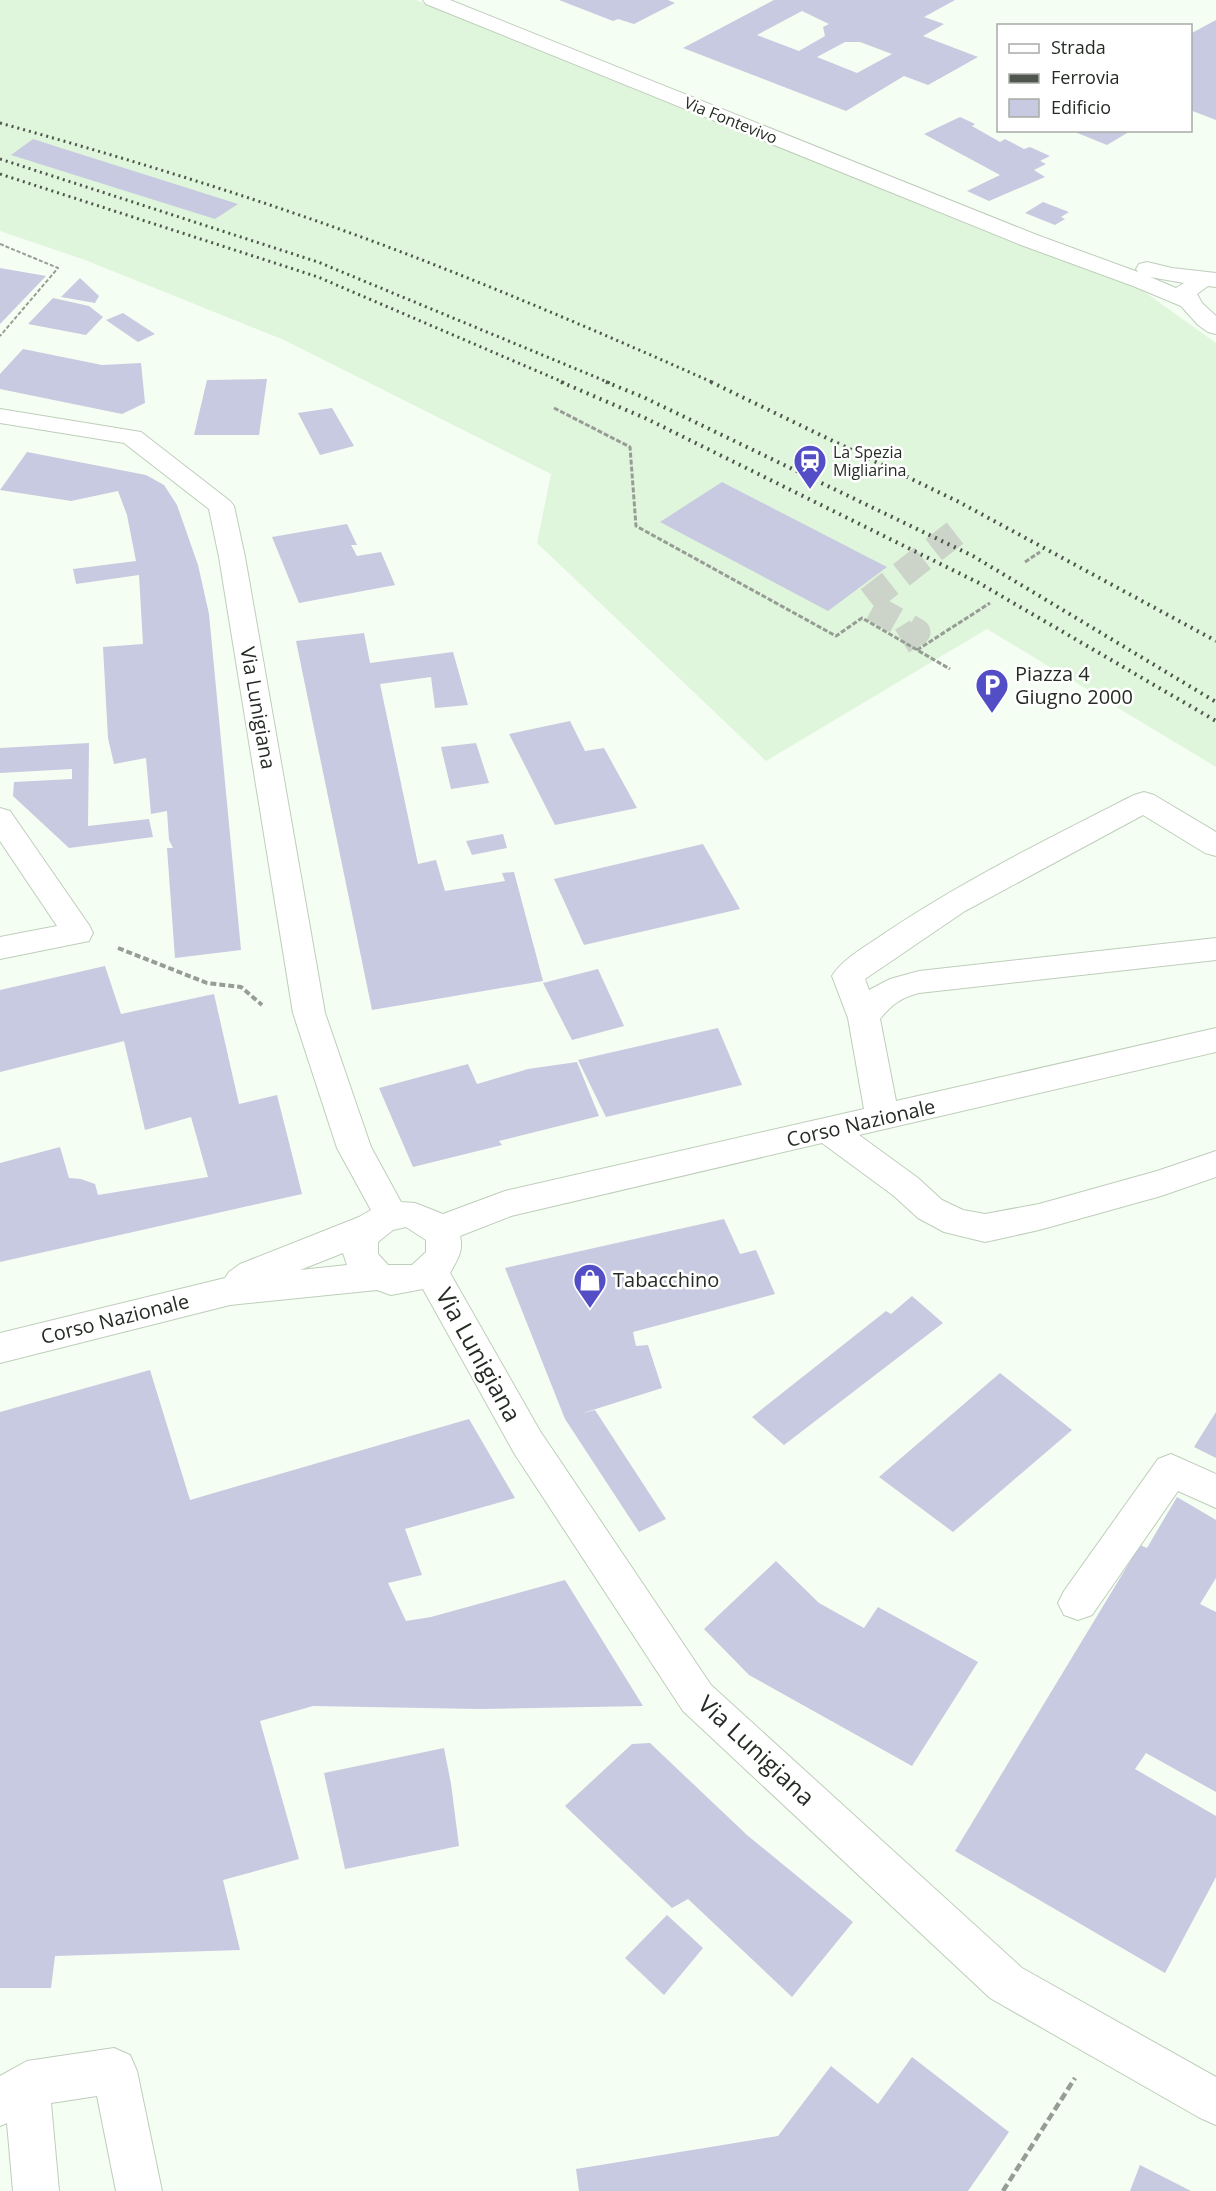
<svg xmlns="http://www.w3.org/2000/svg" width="1216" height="2191" font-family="'Open Sans',sans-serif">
	<rect width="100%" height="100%" fill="#f5fef2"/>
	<path fill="#e0f6dc" d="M0,0H416L1142,290L1216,343V767L987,629L766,761L537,543L551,474L284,340L85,260L0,231Z"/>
	<g fill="#c7cae0" fill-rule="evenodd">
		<path d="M559,0H668L675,3L634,24L618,19L613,21Z"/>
		<path d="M774,0H955L924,17L944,24L923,36L978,57L928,85L904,76L846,111L683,48ZM802,11L829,24L823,27L825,36L799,51L757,35ZM845,42H860L892,54L857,73L817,57Z"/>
		<path d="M1216,20V120L1190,110V34Z"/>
		<path d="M960,117L975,124L972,126L1000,142L1005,139L1024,149L1030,147L1050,156L1040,161L1046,164L1034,170L1045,177L989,201L967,191L1000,175L924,134Z"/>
		<path d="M1070,130H1132L1107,145Z"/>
		<path d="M33,139L61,148L238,204L215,219L11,155Z"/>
		<path d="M1043,202L1069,212L1061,217L1065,219L1055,225L1025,213Z"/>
		<path d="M0,268L46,276L0,324Z"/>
		<path d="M80,278L99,296L95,303L61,297Z"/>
		<path d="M53,298L89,306L103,317L86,335L28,324Z"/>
		<path d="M123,313L155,334L138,342L106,320Z"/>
		<path d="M23,349L102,365L141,363L145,403L122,414L0,389V374Z"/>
		<path d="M267,379L259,435H194L207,380Z"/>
		<path d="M332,408L354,446L320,455L298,413Z"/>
		<path d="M27,452L146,475L164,485L177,505L198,565L209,614L241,950L175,958L167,848H173L169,840L167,811L151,814L146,758L114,764L108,738L103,647L143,644L139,575L76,584L73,569L136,561L127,515L118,491L71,501L0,490Z"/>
		<path d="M722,482L887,567L828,611L660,522Z"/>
		<path d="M347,524L357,545H351L357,556L381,552L395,585L299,603L272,537Z"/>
		<path d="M364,633L370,663L453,652L468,705L435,708L431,677L380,684L418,864L436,860L445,891L505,881L502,873L514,872L543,981L372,1010L296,641Z"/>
		<path d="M570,721L585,751L604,748L637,808L555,825L509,734Z"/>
		<path d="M89,743L88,826L149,819L153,837L69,848L13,796L14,782L72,779V769L0,773V748Z"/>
		<path d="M476,743L489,783L451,789L441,747Z"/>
		<path d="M503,834L507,848L472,855L466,841Z"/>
		<path d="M703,844L740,909L584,945L554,879Z"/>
		<path d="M105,966L121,1014L214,994L239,1104L277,1095L302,1194L0,1262V1163L60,1147L69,1178L81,1179L95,1184L98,1195L208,1177L191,1117L145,1130L124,1041L0,1072V990Z"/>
		<path d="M598,969L624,1026L572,1040L543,983Z"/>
		<path d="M718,1028L742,1085L606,1117L578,1060Z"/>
		<path d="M577,1062L599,1116L499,1141L502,1145L413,1167L379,1088L468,1064L477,1084L528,1069Z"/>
		<path d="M724,1219L740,1254L756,1250L775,1294L633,1332L636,1346L648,1345L662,1388L580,1414L595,1410L666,1519L639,1532L565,1419L505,1268Z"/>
		<path d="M912,1296L943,1323L784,1445L752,1417L886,1311L891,1314Z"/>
		<path d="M150,1370L190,1500L469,1419L515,1498L405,1529L422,1575L388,1583L406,1621L431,1617L565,1580L643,1706L480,1709L313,1706L260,1721L299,1859L223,1880L240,1950L55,1956L51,1988H0V1412Z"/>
		<path d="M1000,1373L1072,1430L953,1532L879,1477Z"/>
		<path d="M1216,1412V1458L1194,1447Z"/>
		<path d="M1177,1497L1216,1520V1578L1200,1604L1216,1612V1792L1146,1753L1135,1769L1216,1816V1877L1165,1973L955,1851L1140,1545L1147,1548Z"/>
		<path d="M776,1561L819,1603L864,1628L878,1607L978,1662L912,1766L749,1675L704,1629Z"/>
		<path d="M650,1743L747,1835L853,1922L792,1997L688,1899L672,1908L565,1806L632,1744Z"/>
		<path d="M444,1748L451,1784L459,1846L345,1869L324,1773Z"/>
		<path d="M667,1915L703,1948L664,1995L625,1958Z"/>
		<path d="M912,2057L1009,2132L968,2191H579L576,2169L778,2136L831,2066L878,2104Z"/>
		<path d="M1140,2165L1191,2191H1130Z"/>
	</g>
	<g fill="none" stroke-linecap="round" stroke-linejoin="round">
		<path stroke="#ccd4c9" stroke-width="27" stroke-dasharray="27 14" stroke-linecap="butt" d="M902,641L917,632L865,603L963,527"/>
		<defs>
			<g id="minor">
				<path d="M423,0H450L1037,235L1138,272L1136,269L1139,264L1147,262L1172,268L1216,273V287L1208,286L1197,294L1202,303L1216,316V334L1208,332L1198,325L1181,306L1133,286L1021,245L426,4ZM1150,277L1184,283L1176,288Z"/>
				<path d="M0,409L141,432L230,501L234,506L245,557L325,1013L371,1147L401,1202L415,1203L443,1214L505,1191L864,1109L848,1018L832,976C843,958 868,945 885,933C964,880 1049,838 1134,795L1144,792L1154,795L1216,832V856L1205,853L1143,815L965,911L865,979L869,990L890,979L919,971L1216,938V960L919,993C902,997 891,1005 880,1019L896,1101L1216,1028V1052L859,1135L918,1178L942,1200L963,1210L985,1214L1039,1204L1157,1171L1216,1151V1177L1161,1196L1039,1230L985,1242L944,1232L918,1218L894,1196L822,1143L511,1216L460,1236C464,1251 457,1260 450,1273L540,1431L711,1685L1022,1968L1216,2077V2125L1200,2118L990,1998L683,1711L514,1453L423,1289L391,1295L377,1290L230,1305L0,1363V1333L225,1278L229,1272L240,1264L359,1217L371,1210L337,1148L293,1013L219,557L209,509L124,443L0,423ZM406,1227L426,1240V1252L412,1265H388L378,1254V1242L393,1230ZM343,1253L347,1265L300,1270Z"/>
				<path d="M0,808L10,811L89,925L93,933L89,941L0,959V937L57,926L0,841Z"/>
				<path d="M1171,1454L1216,1474V1508L1178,1491L1092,1615L1078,1620L1064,1615L1058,1603L1064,1591L1158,1459Z"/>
				<path d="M114,2048L130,2055L137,2071L162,2191H116L97,2096L51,2103L59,2191H13L7,2123L0,2126V2076L27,2061Z"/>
			</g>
		</defs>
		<use href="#minor" stroke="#becebb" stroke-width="2"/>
		<path stroke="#969d94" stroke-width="2" stroke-dasharray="4 2" stroke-linecap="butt" d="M0,244L58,268L0,336"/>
		<g stroke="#969d94" stroke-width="3" stroke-dasharray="5 2" stroke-linecap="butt">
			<path d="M554,408L630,447L636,526L836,636L862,618L950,669"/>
			<path d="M1025,562L1040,552"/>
			<path d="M917,650L990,603"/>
		</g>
		<path stroke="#969d94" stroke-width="4" stroke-dasharray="6 3" stroke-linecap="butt" d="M118,948L207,983L241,987L262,1005"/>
		<path stroke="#969d94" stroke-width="4.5" stroke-dasharray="8 4" stroke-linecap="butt" d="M1003,2191L1075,2078"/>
		<use href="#minor" fill="#fff" fill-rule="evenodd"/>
		<g stroke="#4f564e" stroke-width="3" stroke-dasharray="2 4" stroke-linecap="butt">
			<path d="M0,123C147,164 293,209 435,265C529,302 622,342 714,383"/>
			<path d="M0,159L318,262L610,383"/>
			<path d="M0,174L318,277L565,383"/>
		</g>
		<g stroke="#4f564e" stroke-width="4" stroke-dasharray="2 5" stroke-linecap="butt">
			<path d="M561,382L645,418L979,583L1216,721"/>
			<path d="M606,382L643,397L973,556L1216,702"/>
			<path d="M711,382L959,502L1216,641"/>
		</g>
	</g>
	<defs>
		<symbol id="station-pin" viewBox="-11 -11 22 30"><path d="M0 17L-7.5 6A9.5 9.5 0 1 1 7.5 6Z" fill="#534ec5" stroke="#fff"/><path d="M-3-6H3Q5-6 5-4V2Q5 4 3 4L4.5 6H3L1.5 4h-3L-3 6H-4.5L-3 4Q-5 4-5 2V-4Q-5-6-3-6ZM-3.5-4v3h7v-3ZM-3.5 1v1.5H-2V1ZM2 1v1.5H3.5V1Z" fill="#fff"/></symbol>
		<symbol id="parking-pin" viewBox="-11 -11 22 30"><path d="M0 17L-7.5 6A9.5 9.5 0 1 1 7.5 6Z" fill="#534ec5" stroke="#fff"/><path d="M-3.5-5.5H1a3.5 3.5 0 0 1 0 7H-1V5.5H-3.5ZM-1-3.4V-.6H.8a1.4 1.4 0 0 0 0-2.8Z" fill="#fff"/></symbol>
		<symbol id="shop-pin" viewBox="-11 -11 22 30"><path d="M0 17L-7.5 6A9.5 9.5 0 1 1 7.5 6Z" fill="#534ec5" stroke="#fff"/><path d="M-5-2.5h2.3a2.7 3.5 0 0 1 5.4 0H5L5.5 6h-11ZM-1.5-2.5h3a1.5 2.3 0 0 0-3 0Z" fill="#fff"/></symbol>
	</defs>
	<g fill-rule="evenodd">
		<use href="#station-pin" x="791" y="442" width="38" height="52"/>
		<use href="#parking-pin" x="973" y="666" width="38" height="52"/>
		<use href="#shop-pin" x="571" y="1261" width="38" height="52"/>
	</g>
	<g text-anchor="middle" stroke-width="5" stroke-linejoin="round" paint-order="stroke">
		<g font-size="16" fill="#262c25" stroke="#fff">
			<text transform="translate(731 120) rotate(22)" y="6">Via Fontevivo</text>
		</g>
		<g font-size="16" fill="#262c25" stroke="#fff" text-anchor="start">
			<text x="833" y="458">La Spezia<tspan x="833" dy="18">Migliarina</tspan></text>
		</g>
		<g font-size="20" fill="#262c25" stroke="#fff" text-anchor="start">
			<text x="1015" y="681">Piazza 4<tspan x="1015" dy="23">Giugno 2000</tspan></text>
			<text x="613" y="1287">Tabacchino</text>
		</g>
		<g font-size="20" fill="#262c25" stroke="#fff">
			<text transform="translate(258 708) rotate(80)" y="7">Via Lunigiana</text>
			<text transform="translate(861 1123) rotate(-13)" y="7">Corso Nazionale</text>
			<text transform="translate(115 1319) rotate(-14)" y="7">Corso Nazionale</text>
		</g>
		<g font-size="24" fill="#262c25" stroke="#fff">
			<text transform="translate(478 1355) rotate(61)" y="8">Via Lunigiana</text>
			<text transform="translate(756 1751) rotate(43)" y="8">Via Lunigiana</text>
		</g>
	</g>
	<rect x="997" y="24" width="195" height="108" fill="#ffffff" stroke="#a8aba8" stroke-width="1.5"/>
	<rect x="1009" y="44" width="30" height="9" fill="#ffffff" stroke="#a8aba8" stroke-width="1.5"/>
	<text x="1051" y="54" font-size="18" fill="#262c25">Strada</text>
	<rect x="1009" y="74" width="30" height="9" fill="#4f564e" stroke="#a8aba8" stroke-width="1.5"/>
	<text x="1051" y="84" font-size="18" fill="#262c25">Ferrovia</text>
	<rect x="1009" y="99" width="30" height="18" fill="#c7cae0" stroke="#a8aba8" stroke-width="1.5"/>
	<text x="1051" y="114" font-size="18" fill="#262c25">Edificio</text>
</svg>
